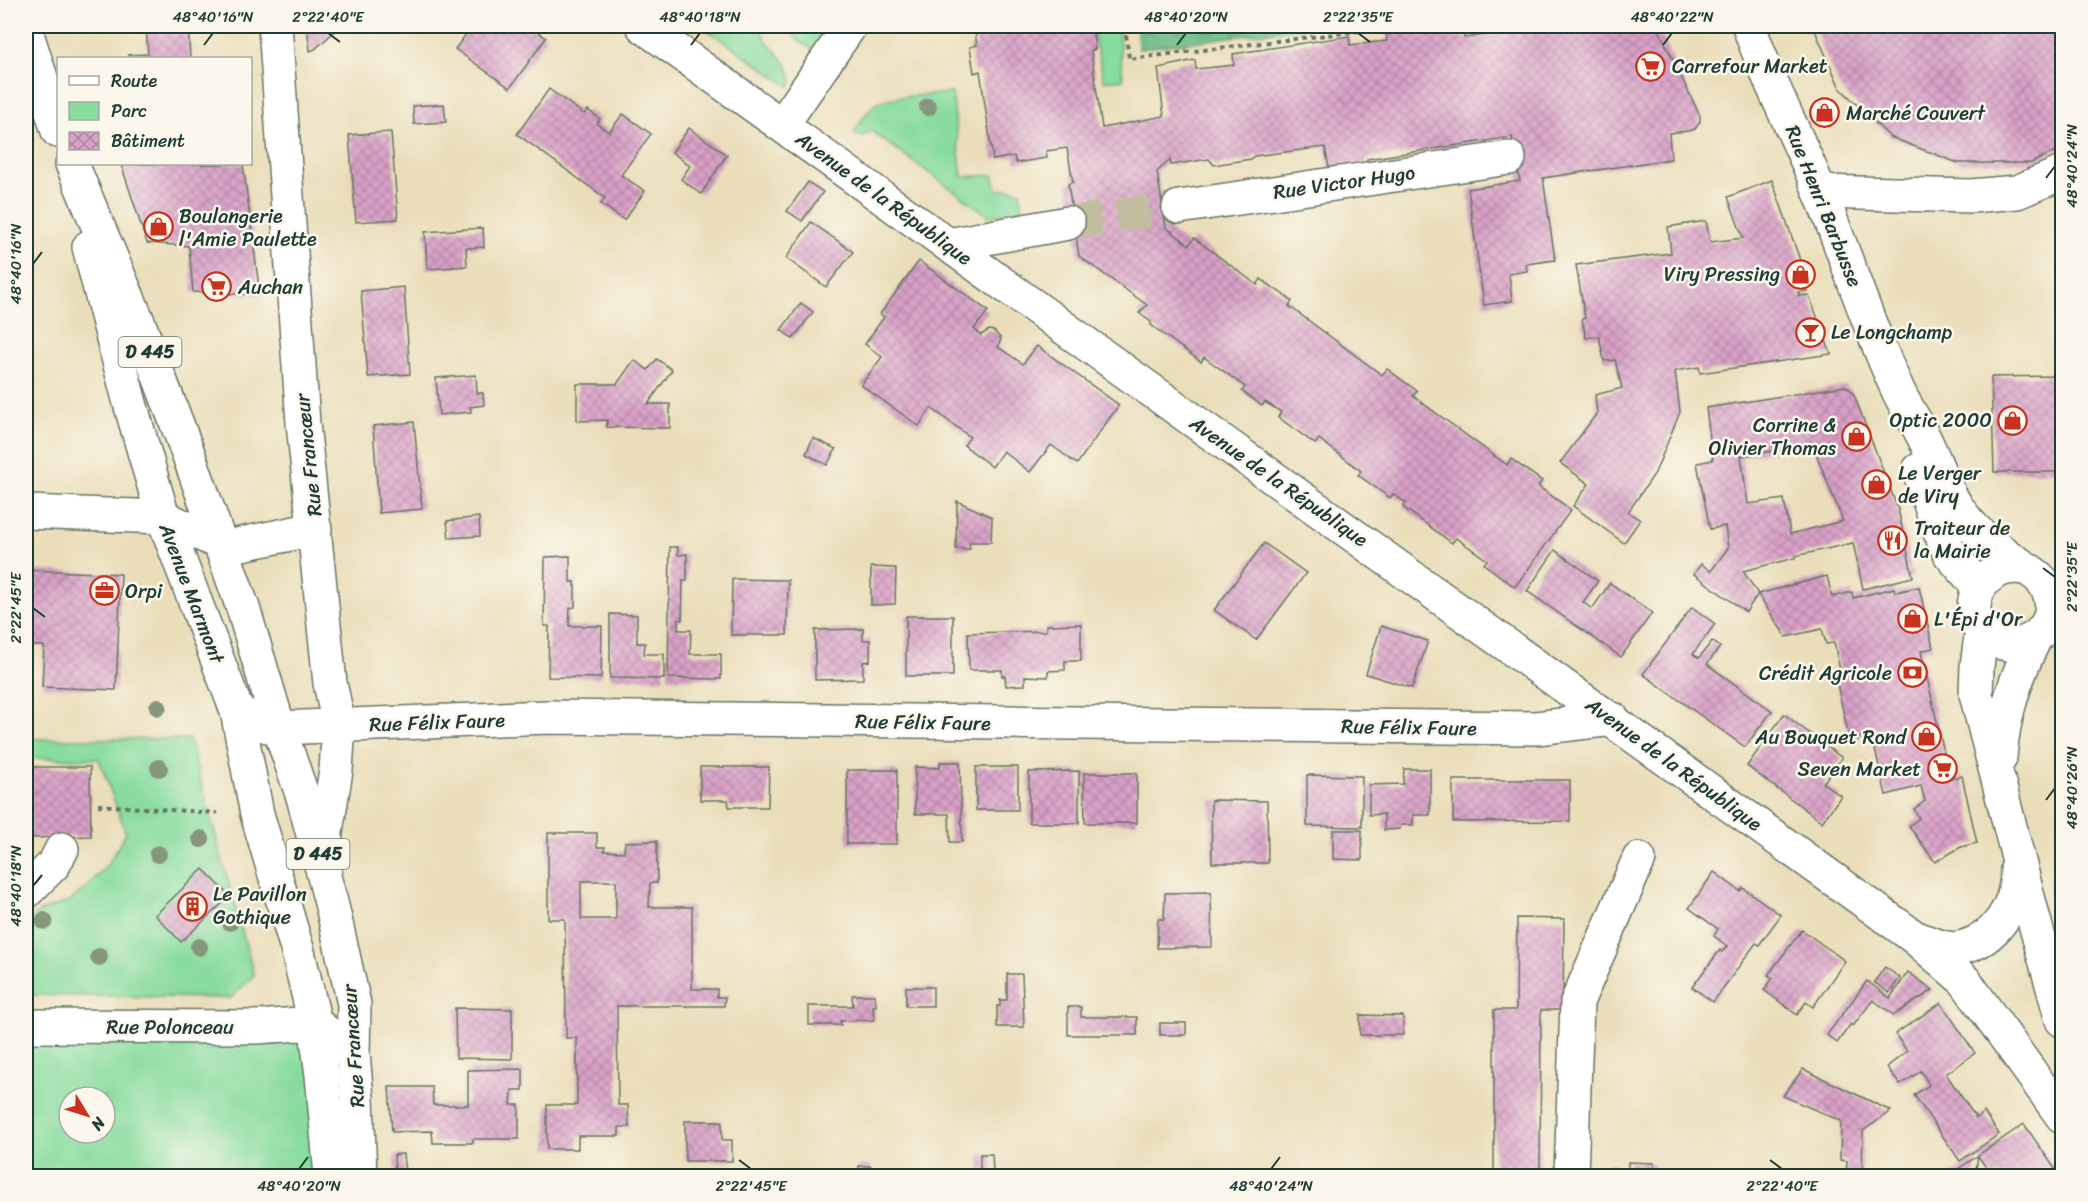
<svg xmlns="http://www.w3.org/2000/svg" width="2088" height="1202" font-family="Sriracha,sans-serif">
	<defs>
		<pattern id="forest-crowns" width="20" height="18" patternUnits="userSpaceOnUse" patternTransform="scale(1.5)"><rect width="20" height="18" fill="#6dbc85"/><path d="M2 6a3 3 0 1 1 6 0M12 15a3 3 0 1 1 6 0" fill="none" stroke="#599a6e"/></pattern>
		<pattern id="building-cross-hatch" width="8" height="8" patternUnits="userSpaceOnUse" patternTransform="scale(1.5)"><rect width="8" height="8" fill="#daa1c8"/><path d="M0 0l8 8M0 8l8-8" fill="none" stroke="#b084a3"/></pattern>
	</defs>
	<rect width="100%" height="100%" fill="#fbf7ec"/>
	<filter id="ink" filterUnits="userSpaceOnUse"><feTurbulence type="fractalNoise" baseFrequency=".0167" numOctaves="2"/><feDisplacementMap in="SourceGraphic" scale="12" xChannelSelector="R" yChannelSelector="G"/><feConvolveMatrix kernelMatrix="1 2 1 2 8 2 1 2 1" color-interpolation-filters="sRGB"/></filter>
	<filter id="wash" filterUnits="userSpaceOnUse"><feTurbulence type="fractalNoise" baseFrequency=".008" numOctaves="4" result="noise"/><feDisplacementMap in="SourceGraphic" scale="24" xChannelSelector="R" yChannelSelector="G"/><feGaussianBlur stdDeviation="1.35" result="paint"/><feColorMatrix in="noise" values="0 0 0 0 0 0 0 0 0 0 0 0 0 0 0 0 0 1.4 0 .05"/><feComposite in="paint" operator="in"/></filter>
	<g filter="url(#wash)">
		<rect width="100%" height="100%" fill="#eadeba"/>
		<g fill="#87dc9e" stroke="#538c69" stroke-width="1.5" fill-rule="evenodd">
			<path d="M702,26H760C763,40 775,50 784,61C788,66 790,73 792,78L790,87Z"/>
			<path d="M786,26H830L814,50L800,42Z"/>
			<path d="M1092,26H1118L1123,79L1104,81Z"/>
			<path d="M952,93L962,177L993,175L997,190L1007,189L1020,191L1023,210L989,216L871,131L861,137L854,133C860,123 867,110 877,103C889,95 935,95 952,93Z"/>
			<path d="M26,739H189L254,975L231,998L26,995V923L41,911L70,901L87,887L108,864L126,833L99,759L26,758Z"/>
			<path d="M315,1023L331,1176H26V1026ZM69,1097H105V1133H69Z"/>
		</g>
		<path fill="url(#forest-crowns)" stroke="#467c5c" stroke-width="1.5" d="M1136,26H1317L1139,49Z"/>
		<g id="blocks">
			<g fill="url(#building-cross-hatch)" fill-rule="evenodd">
				<path d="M146,26H188L190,58H129L128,55L148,54Z"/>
				<path d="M307,26H335L336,30L315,49L310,51Z"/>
				<path d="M472,26H531L546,38L510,88L455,49Z"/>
				<path d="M974,26H1092L1095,49L1091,51L1102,128L1164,116L1158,68L1195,60L1196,69L1234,65L1233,54L1349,36L1350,45L1387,41L1386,31L1422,26H1462L1464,38L1548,26H1657L1700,116V122L1695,129L1689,131L1669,133L1671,159L1543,178L1555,260L1526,264L1527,271L1509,274L1512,301L1484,305L1468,189L1520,181L1512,137L1367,159V163L1329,168L1325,147L1254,156L1251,159L1214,165L1209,159L1171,165L1170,160L1157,172L1166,227L1189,245L1194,238L1257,285L1261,279L1292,301L1289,306L1382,375L1387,369L1417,391L1413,396L1507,465L1511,459L1542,481L1538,486L1571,510L1515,587L1484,564L1487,560L1456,538L1452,543L1403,507L1406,503L1393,494L1390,498L1358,475L1361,471L1319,439L1315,444L1278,417L1281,412L1265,402L1262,406L1242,391L1245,387L1204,357L1201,362L1151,325V322L1139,313L1147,305L1079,256L1068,184L1073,182L1067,148L1046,151L1047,158L1016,163L1014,156L993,160L980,71L974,73L970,47L977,45Z"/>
				<path d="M1813,26H2062V148L2031,163H1958L1890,137L1840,88Z"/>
				<path d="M549,89L584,114L588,110L600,119L597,124L609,132L623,114L651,134L621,175L645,191L624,220L601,204L605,198L517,134Z"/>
				<path d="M444,104L446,122L414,124L413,106Z"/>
				<path d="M689,128L727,155L701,194L681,179L690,166L672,152Z"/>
				<path d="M391,132L398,219L356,222L349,135Z"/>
				<path d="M121,164H243L260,295L193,292L189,246L147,243Z"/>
				<path d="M1772,180L1801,263L1807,291L1798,292L1799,296L1809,295L1831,354L1700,373L1699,367L1675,371L1680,412L1655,473L1628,512L1640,520L1624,543L1573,506L1589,484L1560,463L1597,413L1595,395L1622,388L1615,360L1604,361L1599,336L1586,338L1582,319L1585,318L1576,265L1671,253L1668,227L1706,221L1710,242L1743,238L1728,197Z"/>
				<path d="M808,182L823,192L802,221L787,211Z"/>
				<path d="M811,222L853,252L826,287L786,258Z"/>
				<path d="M483,228L484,247L466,248L467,266L427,269L425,232Z"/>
				<path d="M919,261L988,311L974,329L981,335L989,330L994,331L1001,339L998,347L1023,364L1037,346L1119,405L1077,464L1051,445L1030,472L1003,451L992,467L964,445L970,437L931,408L919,426L861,385L882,357L865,344L884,317L880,314Z"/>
				<path d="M404,287L410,374L368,377L361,291Z"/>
				<path d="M801,303L813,312L793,339L781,330Z"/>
				<path d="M657,359L672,370L648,404H670V428L607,427V420L577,421V384H617L634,360L648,370Z"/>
				<path d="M476,375L477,393H483L484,405L470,407L471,412L439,415L436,378Z"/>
				<path d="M2062,376V472H1994L1991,377Z"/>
				<path d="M1845,386L1850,389L1854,395L1898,509L1913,577L1863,589L1853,543L1795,556V558L1743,571L1758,594L1746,612L1694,574L1701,564L1711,571L1728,548L1725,526L1710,529L1697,463L1713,460L1706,408ZM1811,441L1843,521L1790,534L1784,499L1748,504L1741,456L1806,446Z"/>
				<path d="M414,422L422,509L379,513L373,426Z"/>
				<path d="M813,438L836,449L827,465L806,454Z"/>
				<path d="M957,501L992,517L991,542H969L970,549H956Z"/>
				<path d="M479,517L480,536L449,538L447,521Z"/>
				<path d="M1264,543L1306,573L1256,640L1214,610Z"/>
				<path d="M670,547H678V555L687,554V581H683L682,620H678V630H691L690,654H721V679L668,678Z"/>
				<path d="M1555,550L1598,581L1583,602L1592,609L1610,583L1652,613L1621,657L1527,591Z"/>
				<path d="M570,556V582H575V607L570,608L569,626H602L601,678L548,677L549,626H544L545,557Z"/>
				<path d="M871,567L896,568L895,604L871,605Z"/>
				<path d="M26,570L121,574L116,690L42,687L44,646H26Z"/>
				<path d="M1827,576L1832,597L1852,592L1853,598L1894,588L1895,592L1919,587L1933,648L1921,651L1950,779L1962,776L1977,843L1961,847L1935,862L1909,826L1919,818L1914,809L1925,801L1921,786L1886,795L1871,733L1863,734L1856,741L1849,737L1834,671L1840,669L1834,643L1826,644L1822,629L1786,637L1758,594Z"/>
				<path d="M732,579L788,580L787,635H731Z"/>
				<path d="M1692,607L1715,624L1693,654L1699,658L1712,641L1720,647L1707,664L1772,711L1745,747L1643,674Z"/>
				<path d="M610,614L637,615V643H645L644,654H664V679L610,678Z"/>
				<rect x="906" y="616" width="47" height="60"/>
				<path d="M1081,624V661H1065V670L1048,671V677L1025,676V685L1006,686L1005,676H1002V670H969L968,633L1046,631V625Z"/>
				<path d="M1381,626L1428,641L1412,688L1366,674Z"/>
				<path d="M863,629V640H870V661L863,662V679L815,680V630Z"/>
				<path d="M1784,714L1842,758L1823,783L1841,796L1822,822L1747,766Z"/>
				<path d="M940,762H960L962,842H950L949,814H915V767L940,768Z"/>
				<path d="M29,767H90L91,836L29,838Z"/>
				<path d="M700,767H769L768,807H729L728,800H700Z"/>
				<rect x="976" y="767" width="42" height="43"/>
				<path d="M1404,769H1430V815H1413V825H1401L1400,829L1384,830V814L1369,815V785L1403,784Z"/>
				<rect x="847" y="770" width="50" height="74"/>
				<path d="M1079,771V823H1029V772Z"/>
				<path d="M1084,773H1137V823H1085Z"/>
				<path d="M1307,775L1362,776V827L1307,826Z"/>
				<path d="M1453,780H1570V821L1453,822Z"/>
				<path d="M1211,800L1267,801L1268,863H1212Z"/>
				<path d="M1333,830H1362V860L1333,859Z"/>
				<path d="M548,833H597V847H605L604,851L624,852L625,842L657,841V883H650L649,907H692V989H717V997H725L724,1006H617L618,1105H628L629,1127H619V1136H578V1149H547V1105H577V1038H566L565,919H548ZM581,881H616V919H581Z"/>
				<path d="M203,869L230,896L181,942L155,915Z"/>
				<path d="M1714,872L1740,891L1743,888L1781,915L1759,945L1756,943L1713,1002L1692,987L1720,950L1722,952L1727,946L1714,936L1718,929L1689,908Z"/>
				<path d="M1211,892L1212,947L1157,948L1158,919H1164L1165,893Z"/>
				<path d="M1517,918L1564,919L1563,1010H1541L1540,1176H1494V1010H1516Z"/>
				<path d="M1802,930L1845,961L1813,1007L1806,1002L1797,1015L1764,990L1773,978L1768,975Z"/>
				<path d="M1885,967L1900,978L1889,993L1874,982Z"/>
				<path d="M1908,972L1933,990L1894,1015L1873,1000L1853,1026L1851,1024L1837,1043L1827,1035L1867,981L1890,998Z"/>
				<path d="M1007,974H1022L1024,1027H997V1006H1000V1000H1007Z"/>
				<rect x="906" y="987" width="27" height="19"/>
				<path d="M852,995H875L876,1006H873L874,1020L840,1021L841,1025H809V1006H853Z"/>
				<path d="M1941,1003L1975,1053L1946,1074L1976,1118L1984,1112L1999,1134L1960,1161L1914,1095L1929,1085L1921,1071L1900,1085L1887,1067L1907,1051L1895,1034Z"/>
				<path d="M1068,1007H1081V1017H1137V1035H1068Z"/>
				<path d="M455,1008L512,1009V1059L456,1058Z"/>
				<path d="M1360,1015L1403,1016V1035H1360Z"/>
				<rect x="1160" y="1023" width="26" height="12"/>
				<path d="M523,1069V1090H512L511,1105H519V1139H473V1143H433L432,1131L392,1132L389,1087H432L433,1105H468V1070Z"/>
				<path d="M1803,1069L1891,1111L1863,1131L1862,1176H1846L1847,1161L1840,1160L1841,1121L1783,1096Z"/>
				<path d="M685,1121H722V1140H732V1161H685Z"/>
				<path d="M2024,1124L2060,1176H1992L1978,1156L1975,1176H1948Z"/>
				<path d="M403,1154L405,1172L395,1174L394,1155Z"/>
				<path d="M980,1154H992L993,1172L980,1173Z"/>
				<path d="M1628,1162L1654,1163V1176H1606V1169H1628Z"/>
				<rect x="859" y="1166" width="12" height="10"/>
			</g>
		</g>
	</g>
	<g filter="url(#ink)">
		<use href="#blocks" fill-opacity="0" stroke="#667563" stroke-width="1.5"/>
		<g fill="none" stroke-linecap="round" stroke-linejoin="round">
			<path stroke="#c1be9f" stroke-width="33" stroke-dasharray="33 16" stroke-linecap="butt" d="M1068,223L1179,207"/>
			<defs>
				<g id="minor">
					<path d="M275,26L303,423L330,683L339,725L336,770L326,832L325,868"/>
					<path d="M643,26L1914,937L1965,981L2062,1116"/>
					<path d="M1749,26C1768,83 1798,136 1820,192C1846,256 1867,323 1896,386C1903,403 1914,418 1922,434C1935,458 1942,484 1957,507C1970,528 1990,543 2009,557C2025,569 2045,575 2050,596C2058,625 2030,651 2002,643C1954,630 1972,560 2024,568"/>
					<path d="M782,125L850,26"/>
					<path d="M1820,192L1971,196L2017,192L2062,173"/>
					<path d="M1179,207L1509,158"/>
					<path d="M948,245L1068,223"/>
					<path d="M1919,470L1938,528L1950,554L1979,587"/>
					<path d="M26,512L163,517L220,543L232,546L315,529"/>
					<path d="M1982,629L1977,666L1976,694L2034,920L2062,1020"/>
					<path d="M237,711L267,726L279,728L547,717L1536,728L1613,719"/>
					<path d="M2000,758C2003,714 2016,677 2035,638"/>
					<path d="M26,892L54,864L62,849"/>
					<path d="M1919,939C1930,943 1947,951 1959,948C1996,941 2018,905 2017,869"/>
					<path d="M26,1026L256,1027L315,1023L353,1054"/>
					<path d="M1571,1176L1577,1002L1639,859"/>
				</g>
				<g id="major">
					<path d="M26,31L58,131"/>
					<path d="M72,164L139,324L188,453L243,608L279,728L303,797L333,910L354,1004L353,1054L357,1098L360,1176"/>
					<path d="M89,247L130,403L163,517L237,711L257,814L298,952L315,1023L322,1075L331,1176"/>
				</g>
			</defs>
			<use href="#minor" stroke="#667563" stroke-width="36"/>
			<use href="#major" stroke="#667563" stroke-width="36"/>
			<g stroke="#667563" stroke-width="4" stroke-dasharray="4.5 4.5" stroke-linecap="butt">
				<path d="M1125,26L1129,59L1401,26"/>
				<path d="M98,805L217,813"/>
			</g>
			<use href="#minor" stroke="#fff" stroke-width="33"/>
			<use href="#major" stroke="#fff" stroke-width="33"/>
		</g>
		<g fill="#86977c">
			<circle cx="928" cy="107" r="9"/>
			<circle cx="158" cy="707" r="9"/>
			<circle cx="159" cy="768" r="9"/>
			<circle cx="201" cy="839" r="9"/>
			<circle cx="158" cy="854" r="9"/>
			<circle cx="44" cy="921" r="9"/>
			<circle cx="230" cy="922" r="9"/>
			<circle cx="199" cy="947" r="9"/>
			<circle cx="99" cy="957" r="9"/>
		</g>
	</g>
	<path fill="none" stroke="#1f3d34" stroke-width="2" d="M328,33L340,42M1358,33L1370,42M204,45L213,33M691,45L700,33M1177,45L1186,33M1663,45L1672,33M2046,178L2055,166M33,264L42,252M2043,568L2055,577M33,608L45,617M2046,800L2055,788M33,886L42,875M739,1160L751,1169M1770,1160L1782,1169M299,1169L308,1157M1271,1169L1280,1157"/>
	<defs>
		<symbol id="supermarket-ring" viewBox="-11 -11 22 22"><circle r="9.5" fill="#fbf7ec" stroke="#c8321e" stroke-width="1.5"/><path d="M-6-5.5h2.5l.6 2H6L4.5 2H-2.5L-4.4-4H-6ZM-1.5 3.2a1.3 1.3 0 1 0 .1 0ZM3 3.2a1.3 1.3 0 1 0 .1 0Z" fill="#c8321e"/></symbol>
		<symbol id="shop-ring" viewBox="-11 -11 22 22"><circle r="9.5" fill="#fbf7ec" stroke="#c8321e" stroke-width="1.5"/><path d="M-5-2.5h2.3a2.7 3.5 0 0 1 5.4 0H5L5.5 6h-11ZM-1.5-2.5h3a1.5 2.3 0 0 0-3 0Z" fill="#c8321e"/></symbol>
		<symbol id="bar-ring" viewBox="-11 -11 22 22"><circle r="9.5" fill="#fbf7ec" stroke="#c8321e" stroke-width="1.5"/><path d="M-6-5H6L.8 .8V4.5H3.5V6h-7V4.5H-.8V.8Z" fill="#c8321e"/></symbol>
		<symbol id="restaurant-ring" viewBox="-11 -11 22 22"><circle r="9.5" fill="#fbf7ec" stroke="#c8321e" stroke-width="1.5"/><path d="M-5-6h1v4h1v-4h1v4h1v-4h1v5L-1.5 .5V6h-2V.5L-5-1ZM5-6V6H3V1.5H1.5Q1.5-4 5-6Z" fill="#c8321e"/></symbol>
		<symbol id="office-ring" viewBox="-11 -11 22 22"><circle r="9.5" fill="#fbf7ec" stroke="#c8321e" stroke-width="1.5"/><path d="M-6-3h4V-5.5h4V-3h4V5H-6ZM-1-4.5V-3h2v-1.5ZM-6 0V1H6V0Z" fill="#c8321e"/></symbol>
		<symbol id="bank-ring" viewBox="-11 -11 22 22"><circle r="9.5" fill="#fbf7ec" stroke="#c8321e" stroke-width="1.5"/><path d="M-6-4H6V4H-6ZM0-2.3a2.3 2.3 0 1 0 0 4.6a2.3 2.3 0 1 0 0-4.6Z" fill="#c8321e"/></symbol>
		<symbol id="building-ring" viewBox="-11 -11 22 22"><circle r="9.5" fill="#fbf7ec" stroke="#c8321e" stroke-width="1.5"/><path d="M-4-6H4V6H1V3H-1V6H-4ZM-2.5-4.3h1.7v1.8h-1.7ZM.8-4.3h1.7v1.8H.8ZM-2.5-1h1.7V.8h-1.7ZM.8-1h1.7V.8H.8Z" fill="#c8321e"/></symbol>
	</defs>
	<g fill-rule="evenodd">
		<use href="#supermarket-ring" x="1634" y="50" width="33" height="33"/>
		<use href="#shop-ring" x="1808" y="96" width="33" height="33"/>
		<use href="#shop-ring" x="142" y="210" width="33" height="33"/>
		<use href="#shop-ring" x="1784" y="258" width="33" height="33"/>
		<use href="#supermarket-ring" x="200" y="270" width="33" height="33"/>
		<use href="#bar-ring" x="1794" y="316" width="33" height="33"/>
		<use href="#shop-ring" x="1996" y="404" width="33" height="33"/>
		<use href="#shop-ring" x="1840" y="420" width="33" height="33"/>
		<use href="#shop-ring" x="1860" y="468" width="33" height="33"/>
		<use href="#restaurant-ring" x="1876" y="524" width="33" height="33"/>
		<use href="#office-ring" x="88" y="574" width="33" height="33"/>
		<use href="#shop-ring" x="1896" y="602" width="33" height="33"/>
		<use href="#bank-ring" x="1896" y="656" width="33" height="33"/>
		<use href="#shop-ring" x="1910" y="720" width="33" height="33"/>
		<use href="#supermarket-ring" x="1926" y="752" width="33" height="33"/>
		<use href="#building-ring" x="176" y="890" width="33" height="33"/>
	</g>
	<g text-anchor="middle" stroke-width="5" stroke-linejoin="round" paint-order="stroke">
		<g fill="#fbf7ec" stroke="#61756b" stroke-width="1.5">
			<rect x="118.5" y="337" width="63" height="30" rx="4.5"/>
			<rect x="286.5" y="839" width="63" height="30" rx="4.5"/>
		</g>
		<g font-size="18" font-weight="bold" fill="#1f3d34">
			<text x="150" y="358">D 445</text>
			<text x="318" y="860">D 445</text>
		</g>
		<g font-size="20" fill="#1f3d34" stroke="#fbf7ec" text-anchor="start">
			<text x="1672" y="73">Carrefour Market</text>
			<text x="1846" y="120">Marché Couvert</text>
			<text x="179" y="223">Boulangerie<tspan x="179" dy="23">l'Amie Paulette</tspan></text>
			<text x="1780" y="281" text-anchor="end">Viry Pressing</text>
			<text x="238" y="294">Auchan</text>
			<text x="1831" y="339">Le Longchamp</text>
			<text x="1992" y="427" text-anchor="end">Optic 2000</text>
			<text x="1836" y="432" text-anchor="end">Corrine &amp;<tspan x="1836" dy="23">Olivier Thomas</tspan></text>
			<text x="1898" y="480">Le Verger<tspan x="1898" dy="23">de Viry</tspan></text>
			<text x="1914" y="535">Traiteur de<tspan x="1914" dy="23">la Mairie</tspan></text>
			<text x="125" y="598">Orpi</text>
			<text x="1934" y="626">L'Épi d'Or</text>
			<text x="1892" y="680" text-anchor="end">Crédit Agricole</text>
			<text x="1906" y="744" text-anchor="end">Au Bouquet Rond</text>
			<text x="1921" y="776" text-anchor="end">Seven Market</text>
			<text x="213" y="901">Le Pavillon<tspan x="213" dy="23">Gothique</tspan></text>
		</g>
		<g font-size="20" fill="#1f3d34" stroke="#fbf7ec">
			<text transform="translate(1344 182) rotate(-8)" y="7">Rue Victor Hugo</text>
			<text transform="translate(884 198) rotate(36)" y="7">Avenue de la République</text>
			<text transform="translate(1824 206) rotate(68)" y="7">Rue Henri Barbusse</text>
			<text transform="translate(308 455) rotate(-96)" y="7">Rue Francœur</text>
			<text transform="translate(1279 481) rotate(35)" y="7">Avenue de la République</text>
			<text transform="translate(192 593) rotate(69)" y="7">Avenue Marmont</text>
			<text transform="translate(437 722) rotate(-2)" y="7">Rue Félix Faure</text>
			<text transform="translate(923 722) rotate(1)" y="7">Rue Félix Faure</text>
			<text transform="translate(1409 727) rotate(1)" y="7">Rue Félix Faure</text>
			<text transform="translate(1674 764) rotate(36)" y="7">Avenue de la République</text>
			<text x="170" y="1034">Rue Polonceau</text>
			<text transform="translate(353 1046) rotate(-94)" y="7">Rue Francœur</text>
		</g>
	</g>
	<rect width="2088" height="1202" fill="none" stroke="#fbf7ec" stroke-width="66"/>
	<rect x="57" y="57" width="195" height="108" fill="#fbf7ec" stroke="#a3ada2" stroke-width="1.5"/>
	<rect x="69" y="76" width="30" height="9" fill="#ffffff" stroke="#a3ada2" stroke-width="1.5"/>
	<text x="111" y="87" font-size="18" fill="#1f3d34">Route</text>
	<rect x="69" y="102" width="30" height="18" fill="#87dc9e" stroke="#a3ada2" stroke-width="1.5"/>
	<text x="111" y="117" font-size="18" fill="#1f3d34">Parc</text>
	<rect x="69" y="132" width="30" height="18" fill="url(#building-cross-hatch)" stroke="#a3ada2" stroke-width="1.5"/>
	<text x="111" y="147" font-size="18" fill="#1f3d34">Bâtiment</text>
	<g transform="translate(87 1115) rotate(128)"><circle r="28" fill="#fbf7ec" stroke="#a3ada2" stroke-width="1.5"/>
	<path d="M0-4.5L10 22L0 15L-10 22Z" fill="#c8321e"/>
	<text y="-9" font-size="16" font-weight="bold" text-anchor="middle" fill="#1f3d34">N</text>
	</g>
	<rect x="33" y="33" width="2022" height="1136" fill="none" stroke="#1f3d34" stroke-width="2"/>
	<g font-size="15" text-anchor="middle" fill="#1f3d34">
		<text x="213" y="22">48°40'16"N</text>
		<text x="328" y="22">2°22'40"E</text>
		<text x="700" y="22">48°40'18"N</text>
		<text x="1186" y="22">48°40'20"N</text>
		<text x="1358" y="22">2°22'35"E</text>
		<text x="1672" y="22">48°40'22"N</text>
		<text transform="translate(2072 166) rotate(-90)" y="5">48°40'24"N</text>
		<text transform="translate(16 264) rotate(-90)" y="5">48°40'16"N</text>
		<text transform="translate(2072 577) rotate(-90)" y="5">2°22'35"E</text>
		<text transform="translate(16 608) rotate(-90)" y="5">2°22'45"E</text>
		<text transform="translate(2072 788) rotate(-90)" y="5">48°40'26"N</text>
		<text transform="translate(16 886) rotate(-90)" y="5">48°40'18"N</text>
		<text x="299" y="1191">48°40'20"N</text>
		<text x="751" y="1191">2°22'45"E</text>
		<text x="1271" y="1191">48°40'24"N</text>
		<text x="1782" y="1191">2°22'40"E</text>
	</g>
</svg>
